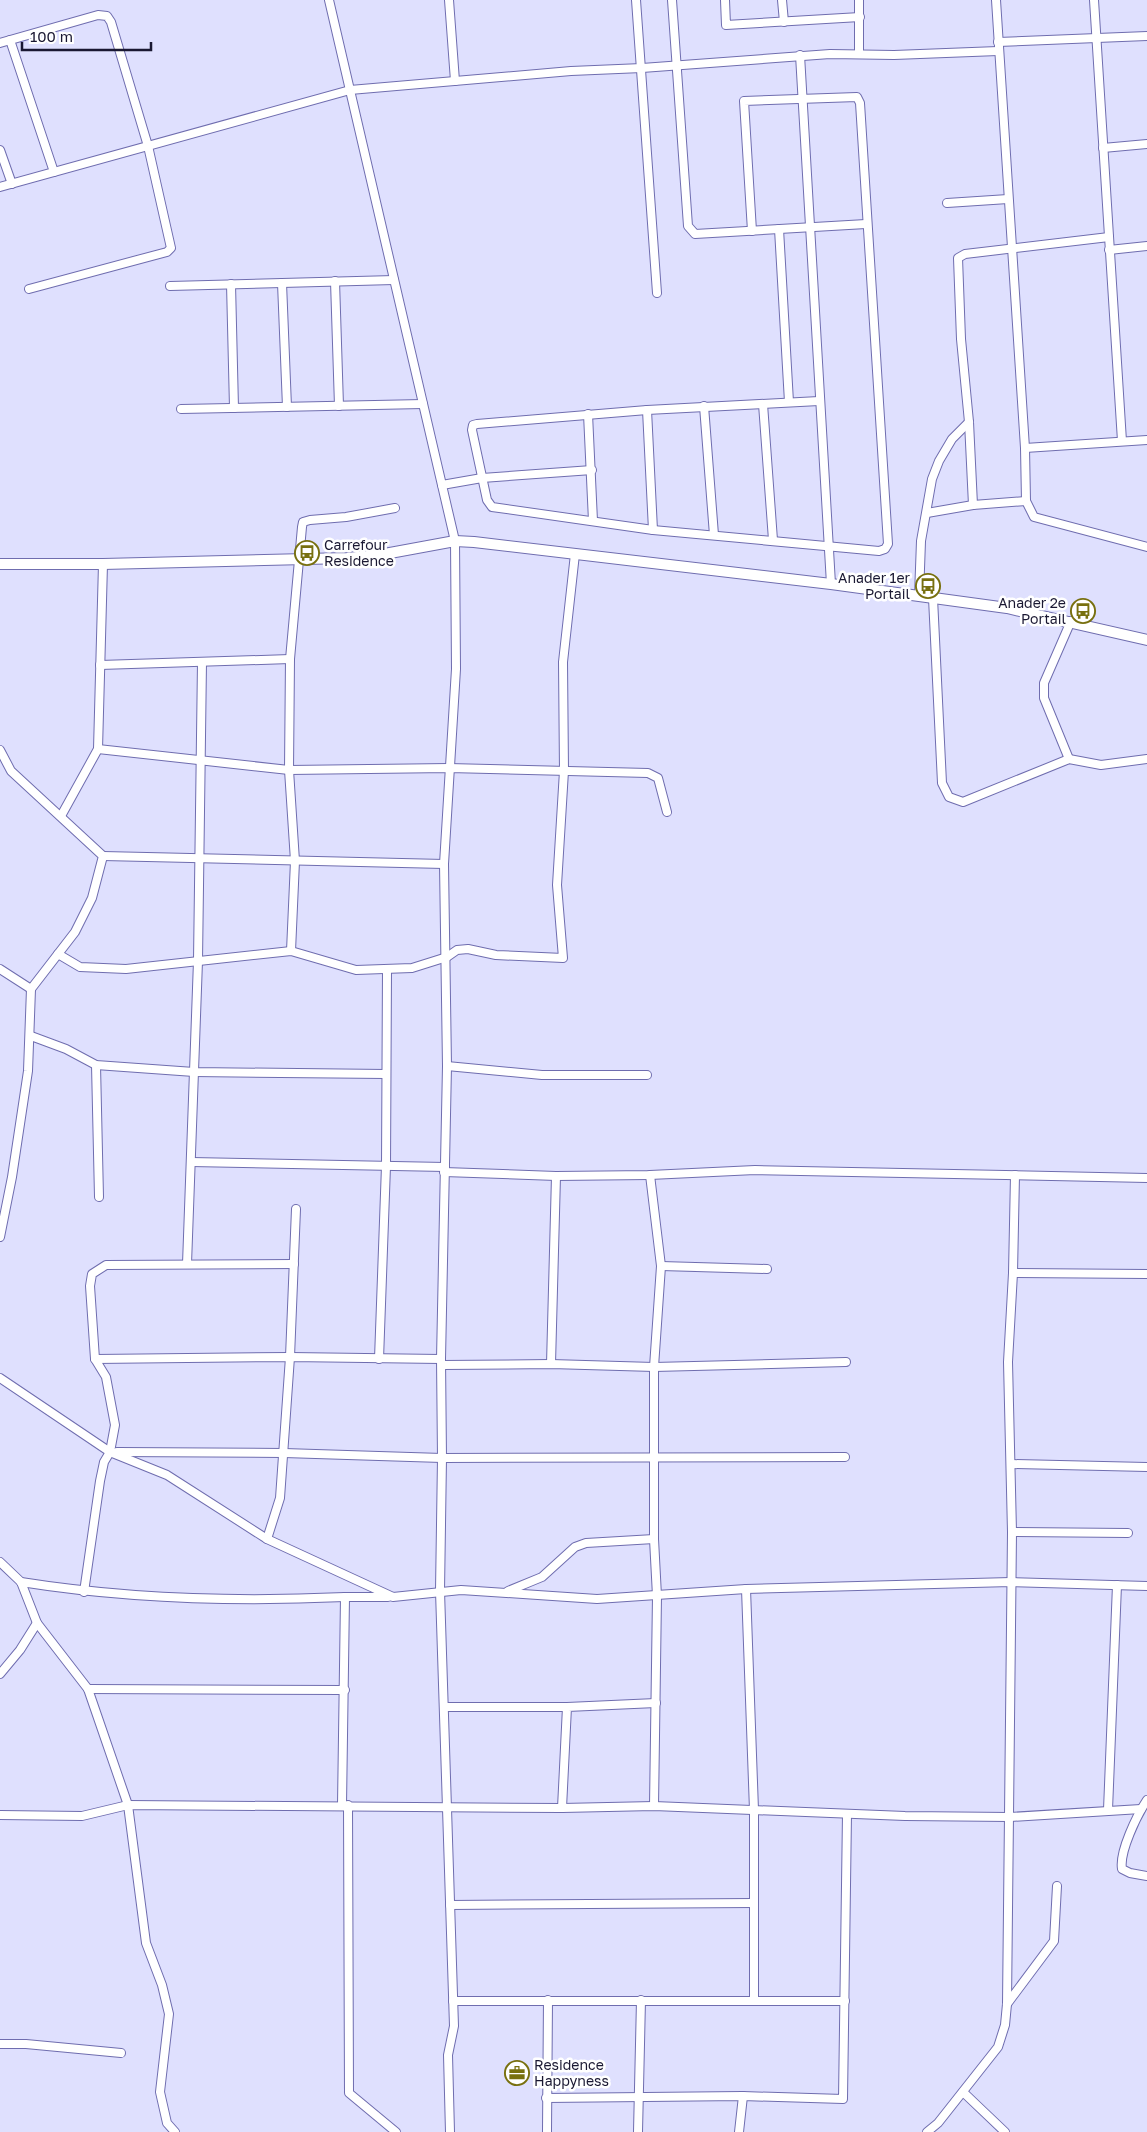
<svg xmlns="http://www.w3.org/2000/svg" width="1147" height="2132" font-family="'Golos Text',sans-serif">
	<rect width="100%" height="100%" fill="#dfe0fe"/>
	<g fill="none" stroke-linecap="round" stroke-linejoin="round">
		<defs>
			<g id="minor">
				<path d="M329,0L455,541L456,669L444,864L447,1066L441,1359L442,1458L440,1591L454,2026L448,2055L450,2132"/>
				<path d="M449,0L455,81"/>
				<path d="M636,0L657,293"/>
				<path d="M672,0L688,226L695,234L866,224"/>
				<path d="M725,0L726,25L860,17"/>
				<path d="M782,0L784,22"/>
				<path d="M859,0V54"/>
				<path d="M996,0L1025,448L1026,501L1034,517L1147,547"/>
				<path d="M1094,0L1122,441"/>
				<path d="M10,40L54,172"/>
				<path d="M998,42L1147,36"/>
				<path d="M0,43L98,15L107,16L111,22L148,146L171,248L167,252L29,289"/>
				<path d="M800,55L831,584"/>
				<path d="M1103,148L1147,144"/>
				<path d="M0,150L12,184"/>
				<path d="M0,187L350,90L571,71L642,68L830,54L894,55L998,51"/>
				<path d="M947,203L1008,199"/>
				<path d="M779,229L789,402"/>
				<path d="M752,231L744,101L857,97L860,103L888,544L885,549L879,551L653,530L492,507L487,500L472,430L473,425L477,424L647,410L819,401"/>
				<path d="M1109,250L1147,246"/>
				<path d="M335,281L339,406"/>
				<path d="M282,283L287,407"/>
				<path d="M231,284L234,408"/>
				<path d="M170,286L394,280"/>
				<path d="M763,404L773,540"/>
				<path d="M704,406L714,535"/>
				<path d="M181,409L423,404"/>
				<path d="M647,410L653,530"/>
				<path d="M588,414L593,521"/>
				<path d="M1025,448L1147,440"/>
				<path d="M442,485L482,478L592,470"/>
				<path d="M973,505L969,422L961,339L958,258L965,254L1109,237"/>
				<path d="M927,513L973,505L1026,501"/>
				<path d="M919,596L921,541L932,479L939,461L952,439L969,422"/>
				<path d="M933,598L942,783L949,797L963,802L1069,759L1101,765L1147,759"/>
				<path d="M100,665L290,659"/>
				<path d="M98,749L289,770L449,768L648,773L658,778L667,812"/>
				<path d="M0,750L11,771L103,856L92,898L75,932L31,989L28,1071L12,1177L0,1237"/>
				<path d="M1069,759L1044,698V683L1071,621"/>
				<path d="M61,816L98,749L103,564"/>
				<path d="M103,856L444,864"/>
				<path d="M291,951L295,861L289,770L290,659L302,527L303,522L310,520L346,517L395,508"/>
				<path d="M58,954L80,967L126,969L291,951L356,970L412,968L447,957L457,950L468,949L496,955L563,958L557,885L564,771L563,662L575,554"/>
				<path d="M0,969L31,989"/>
				<path d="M31,1036L66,1049L96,1065L194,1072L386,1074"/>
				<path d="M96,1065L99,1197"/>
				<path d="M447,1066L542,1075H647"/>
				<path d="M191,1162L445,1167"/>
				<path d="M444,1172L556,1176L650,1175L755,1170L1147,1178"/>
				<path d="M650,1175L661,1266L654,1367V1539L657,1596L654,1806"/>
				<path d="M187,1264L198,961L202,662"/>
				<path d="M661,1266L767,1269"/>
				<path d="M1013,1273L1147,1274"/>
				<path d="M95,1359L290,1357L441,1359"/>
				<path d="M379,1359L386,1166L387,970"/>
				<path d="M551,1364L556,1176"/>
				<path d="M442,1365L551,1364L654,1367L846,1362"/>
				<path d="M0,1378L110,1452L167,1475L267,1539L393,1597L461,1590L597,1599L746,1589L1011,1582L1147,1586"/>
				<path d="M117,1452L284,1453L442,1458L845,1457"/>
				<path d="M1011,1464L1147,1467"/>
				<path d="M1012,1532L1128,1533"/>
				<path d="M267,1539L280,1498L290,1357L296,1209"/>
				<path d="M0,1562L21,1582L37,1623L88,1689L128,1805L146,1943L162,1985L169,2014L160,2092L167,2123L175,2132"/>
				<path d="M21,1582C128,1599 237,1602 345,1597"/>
				<path d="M746,1589L754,1810V2000"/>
				<path d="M508,1591L542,1577L575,1547L586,1543L654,1539"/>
				<path d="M84,1592L100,1481L104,1462L110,1452L115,1425L106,1377L95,1359L90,1286L92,1274L106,1265L294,1264"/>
				<path d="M0,1674L20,1650L37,1623"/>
				<path d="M88,1689L345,1690"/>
				<path d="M444,1707H567"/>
				<path d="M1147,1800C1137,1815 1119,1852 1122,1869L1130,1873L1147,1876"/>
				<path d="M342,1805L345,1597H388"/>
				<path d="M348,1805L349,2093L396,2132"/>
				<path d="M562,1808L567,1707L656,1703"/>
				<path d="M1108,1810L1117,1585"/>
				<path d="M0,1815L82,1816L128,1805L562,1808L654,1806L905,1816L1010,1817L1141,1809"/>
				<path d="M450,1905L754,1903"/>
				<path d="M453,2001H845"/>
				<path d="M1007,2004L1054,1941L1057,1886"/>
				<path d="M0,2044H26L121,2053"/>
				<path d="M963,2092L1005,2132"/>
				<path d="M546,2098L743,2096L843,2099L847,1814"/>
				<path d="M547,2132L548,2000"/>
				<path d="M638,2132L641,2000"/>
				<path d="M739,2132L743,2096"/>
				<path d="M927,2132L938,2123L998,2047L1005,2025L1007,2004L1012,1532L1008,1362L1013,1273L1015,1175"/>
			</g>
			<path id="tertiary" d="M0,564H103L347,558L379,555L455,541L474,542L831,584L1007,608L1147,640"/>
		</defs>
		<use href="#minor" stroke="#6f6daf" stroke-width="10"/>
		<use href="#tertiary" stroke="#6f6daf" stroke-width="12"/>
		<use href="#minor" stroke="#fff" stroke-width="8"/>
		<use href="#tertiary" stroke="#fff" stroke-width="10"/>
	</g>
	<defs>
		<symbol id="bus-ring" viewBox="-11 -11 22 22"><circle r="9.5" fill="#fff" stroke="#78700f" stroke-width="1.5"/><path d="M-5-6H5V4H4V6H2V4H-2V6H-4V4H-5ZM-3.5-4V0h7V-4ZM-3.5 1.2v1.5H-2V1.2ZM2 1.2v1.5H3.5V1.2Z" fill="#78700f"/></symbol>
		<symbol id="office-ring" viewBox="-11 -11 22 22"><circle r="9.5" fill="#fff" stroke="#78700f" stroke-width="1.5"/><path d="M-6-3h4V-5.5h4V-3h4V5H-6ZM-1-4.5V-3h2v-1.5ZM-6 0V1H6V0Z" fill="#78700f"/></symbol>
	</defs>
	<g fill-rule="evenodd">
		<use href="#bus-ring" x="293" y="539" width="28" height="28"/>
		<use href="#bus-ring" x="914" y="572" width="28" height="28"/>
		<use href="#bus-ring" x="1069" y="597" width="28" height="28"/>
		<use href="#office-ring" x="503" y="2059" width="28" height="28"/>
	</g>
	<g text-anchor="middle" stroke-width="5" stroke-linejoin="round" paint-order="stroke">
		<g font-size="14" fill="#1a1832" stroke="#fff" text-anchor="start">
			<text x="324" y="550">Carrefour<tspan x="324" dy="16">Residence</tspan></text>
			<text x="910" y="583" text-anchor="end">Anader 1er<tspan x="910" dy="16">Portail</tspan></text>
			<text x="1066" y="608" text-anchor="end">Anader 2e<tspan x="1066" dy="16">Portail</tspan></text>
			<text x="534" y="2070">Residence<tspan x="534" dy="16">Happyness</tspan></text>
		</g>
	</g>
	<path d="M22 42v8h129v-8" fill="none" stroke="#1a1832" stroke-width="2.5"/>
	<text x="30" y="42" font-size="15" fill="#1a1832" stroke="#ffffff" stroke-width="4" paint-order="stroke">100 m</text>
</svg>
